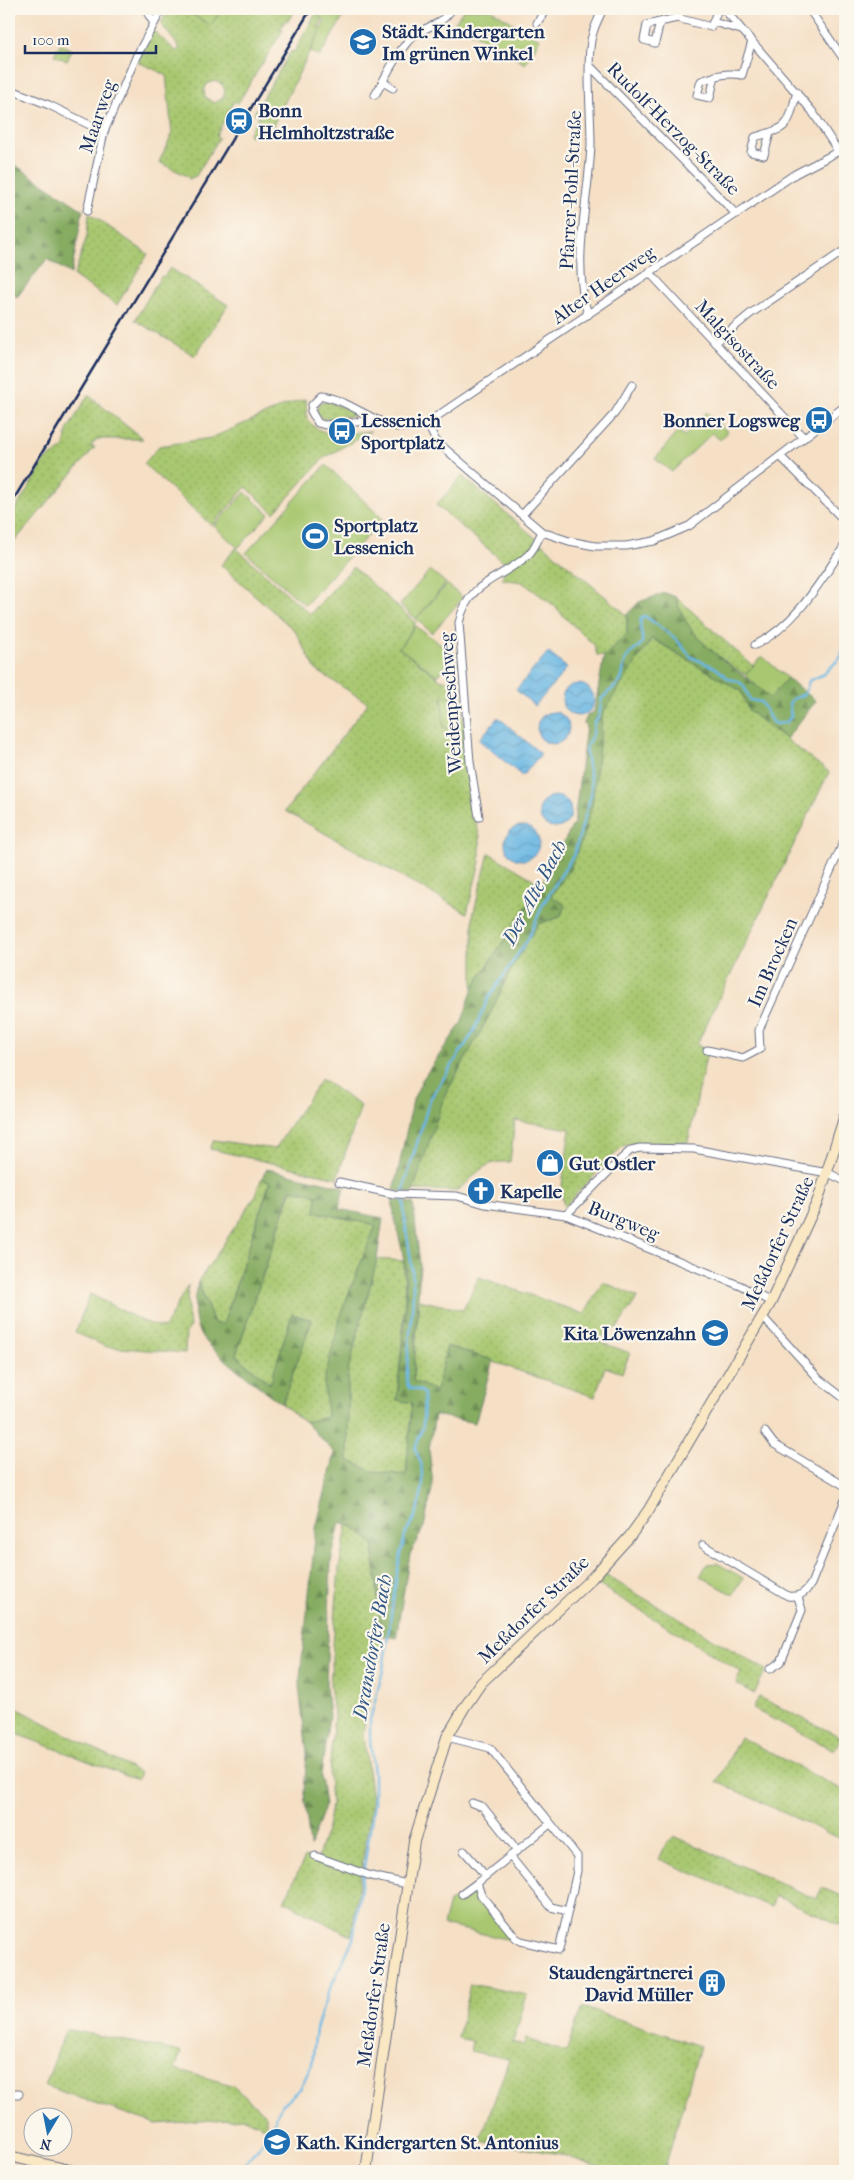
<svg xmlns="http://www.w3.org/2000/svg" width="854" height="2180" font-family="'IM FELL French Canon',serif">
	<defs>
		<pattern id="grass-dots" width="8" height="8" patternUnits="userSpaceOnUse" patternTransform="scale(1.25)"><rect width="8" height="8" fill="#a8c76f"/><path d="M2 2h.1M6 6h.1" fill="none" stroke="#90ab63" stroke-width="1.8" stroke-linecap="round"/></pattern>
		<pattern id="forest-firs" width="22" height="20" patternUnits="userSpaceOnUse" patternTransform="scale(1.25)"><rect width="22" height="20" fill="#86ac62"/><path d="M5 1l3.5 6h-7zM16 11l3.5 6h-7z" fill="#6d8c54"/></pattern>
		<pattern id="water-waves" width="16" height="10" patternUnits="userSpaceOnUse" patternTransform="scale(1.25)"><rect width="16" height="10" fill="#6ab7e3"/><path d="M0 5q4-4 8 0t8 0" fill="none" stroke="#5695bb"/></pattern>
	</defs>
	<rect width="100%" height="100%" fill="#fbf7ec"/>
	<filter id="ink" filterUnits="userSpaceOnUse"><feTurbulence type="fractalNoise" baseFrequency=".02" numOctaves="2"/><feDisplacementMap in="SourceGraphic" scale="10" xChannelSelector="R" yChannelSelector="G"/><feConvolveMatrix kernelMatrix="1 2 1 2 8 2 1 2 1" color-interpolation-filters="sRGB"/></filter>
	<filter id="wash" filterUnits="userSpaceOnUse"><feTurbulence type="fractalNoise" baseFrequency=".0096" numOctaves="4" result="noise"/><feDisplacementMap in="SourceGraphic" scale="20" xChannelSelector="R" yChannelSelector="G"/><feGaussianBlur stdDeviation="1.12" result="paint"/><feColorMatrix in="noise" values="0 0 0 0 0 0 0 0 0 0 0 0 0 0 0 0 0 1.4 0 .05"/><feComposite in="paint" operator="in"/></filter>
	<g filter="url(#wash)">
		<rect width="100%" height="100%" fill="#f5dfc5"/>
		<g fill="url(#grass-dots)" stroke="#627b66" fill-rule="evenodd">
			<path d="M168,9H296L288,21L286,20L280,29L283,30L238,103L234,101L216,136L219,138L196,176L189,179L187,176L159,162L172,134L166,75L138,62L152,33L155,32L176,51L180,48L161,24ZM214,81L222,84L225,91L223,98L214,103L205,97L204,90L207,84Z"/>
			<path d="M316,13L323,19L319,27L321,29L271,130L250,136L249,132L259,116L254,113L291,51L294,52Z"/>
			<path d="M89,213L148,254L117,305L74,276L87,236Z"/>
			<path d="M170,268L228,305L195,356L135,320L161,276L164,277Z"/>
			<path d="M88,395L143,439H97L90,447H95L9,548V520L45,460L64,448L67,431Z"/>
			<path d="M306,399L307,419C322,440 348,433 371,431L324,458L274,513L246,487L212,526L144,464L159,446L211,438L289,404Z"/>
			<path d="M322,402H328L358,413L359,415L323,419C317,416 316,411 319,404Z"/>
			<path d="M462,476L627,615V634L604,656L597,655L594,645L563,616L556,607L522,582L502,579L506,564L436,505Z"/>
			<path d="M236,548L310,614L353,567L416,623L399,648L440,679L455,683L461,690L467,766L474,815L480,837V862L467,913L285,811L368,703L316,670L295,631L221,565Z"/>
			<path d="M676,597L753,666L745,675C716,655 684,633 676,597Z"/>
			<path d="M651,638L741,691L749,711L829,772L697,1044L707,1052L688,1142L639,1143L623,1146L564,1207L561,1192L570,1129L515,1120L510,1162C479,1160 478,1177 456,1191L412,1190L444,1097L488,1018L510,971L538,923L560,917L565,905L550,896L570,869L592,805L603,712Z"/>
			<path d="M489,853L541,884L473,988V915Z"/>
			<path d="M321,1079L361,1106L337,1178L210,1149L214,1140L275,1149Z"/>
			<path d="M261,1179L270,1181L223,1325L214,1323L198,1282L256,1195Z"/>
			<path d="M292,1189L318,1195L315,1212L376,1225L343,1308L325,1380L327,1417L305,1422L282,1404L312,1320L292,1314L271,1384L236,1355Z"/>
			<path d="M377,1259L404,1261L405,1303L397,1400L412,1403L406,1475L374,1472L348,1460V1371Z"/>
			<path d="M479,1277L584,1314L603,1282L638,1297L617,1328L608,1327L600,1342L630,1353L622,1373L605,1367L595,1397L447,1346L436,1392L413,1381L419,1300L463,1310Z"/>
			<path d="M188,1285L187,1302L190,1326L186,1333L185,1353L107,1347L75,1333L90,1294L142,1321L164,1328Z"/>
			<path d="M347,1525L352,1526L373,1543L381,1635L363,1733L372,1800L351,1936L284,1901L305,1857L317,1860L328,1824L331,1804L329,1775L334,1715L330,1684L339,1568Z"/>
			<path d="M605,1575L766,1670L754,1694L736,1683L741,1672L597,1584Z"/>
			<path d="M759,1697L841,1737L834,1750L753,1709Z"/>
			<path d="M9,1704L140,1773L137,1780L9,1731Z"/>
			<path d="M740,1737L845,1791V1841L717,1782Z"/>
			<path d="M674,1836L816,1899L822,1888L845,1897V1927L775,1896L771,1907L659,1859L665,1846Z"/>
			<path d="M470,1984L527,1995L513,2042L524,2045L526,2039L566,2052L582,2007L700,2046L664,2171H609L560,2154L480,2141L509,2059L470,2051L472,2041L458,2038Z"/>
			<path d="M66,2029L181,2052L175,2069L232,2085L266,2115V2128L245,2118L156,2124L45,2086Z"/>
		</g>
		<g fill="url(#forest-firs)" stroke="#506e60">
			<path d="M9,161L83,210L71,274L47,259L17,297L9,292Z"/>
			<path d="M665,593L676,597C686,642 737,668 770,697L787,678L816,701L786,739L749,711L741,691L652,638L603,712L592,805L583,837L570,869L551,896L565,905L560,917L538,924L510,971L488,1018L444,1097L412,1194L394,1190L413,1100L422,1080L461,1024L473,988L541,884L574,823L586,726L584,723L587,716L594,712L604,656L627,634V615L639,602Z"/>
			<path d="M267,1169L344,1187L339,1209L383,1218L377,1259L348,1371V1460L374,1472L406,1475L412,1403L397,1400C401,1354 409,1307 404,1261C402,1244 391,1213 393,1200L413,1203L420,1265L413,1381L436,1391L447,1346L493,1360L475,1423L435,1415L429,1449L433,1484L424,1527L410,1554L396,1638L381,1635L373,1543L353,1526L340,1522L331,1562L326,1684L329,1716L321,1775L325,1806L310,1847L304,1793L307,1753L299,1687L316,1528L335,1453L305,1422L327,1417L324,1380L343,1308L376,1225L315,1212L317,1195L291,1189L236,1355L270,1384L292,1314L312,1320L282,1404C265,1391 206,1348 199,1332C193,1317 193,1298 198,1282L214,1323L223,1325L270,1182L261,1179Z"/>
		</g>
		<g fill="#a8c76f" stroke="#627b66">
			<path d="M182,9H221L211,25Z"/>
			<path d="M318,9H348L320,56L310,52L325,21L316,13Z"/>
			<path d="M464,9H490L540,39L525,64L455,22Z"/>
			<path d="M60,44L72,50L67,61L54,55Z"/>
			<path d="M706,412L728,432L720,440L712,433C699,447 685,458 672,472L655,459L678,431L685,436Z"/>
			<path d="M326,465L383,519L305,605L246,553Z"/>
			<path d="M245,492L269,514L238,548L214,526Z"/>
			<path d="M430,570L446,583L416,619L400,605Z"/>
			<path d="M447,584L463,598L432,633L416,619Z"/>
			<path d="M415,626L454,653L438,676L399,648Z"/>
			<path d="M762,656L787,678L770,698L745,675Z"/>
			<path d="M458,696L459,727L444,728L442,697Z"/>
			<path d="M717,1563L743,1578L733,1595L700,1576L707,1564Z"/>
			<path d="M473,1893L515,1941L443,1925L449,1902L462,1896L465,1900Z"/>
		</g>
		<g fill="url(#water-waves)" stroke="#4273a0">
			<path d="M548,652L567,668L535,706L516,690Z"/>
			<circle cx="578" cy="700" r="16"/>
			<circle cx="553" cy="728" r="16"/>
			<path d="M498,717L541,754L522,776L479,740Z"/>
			<circle cx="555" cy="812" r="16"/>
			<circle cx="522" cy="843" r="17"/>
		</g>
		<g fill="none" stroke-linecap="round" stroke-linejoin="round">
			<path stroke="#6ab7e3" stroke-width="2.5" d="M239,2171L270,2132L282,2104L300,2089L312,2064L316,2029L328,1993L353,1939L374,1803V1773L370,1740V1720L383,1670L397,1573L405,1535L417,1512L423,1486L421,1463L415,1449L423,1425L424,1394L421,1391L409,1388L407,1383C406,1350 414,1317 413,1283C412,1251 401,1219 404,1187L430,1099L473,1033L488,999L528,939L543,904L574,854L591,795V782L585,749L593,733L594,723L599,716L602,698L620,682C625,674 621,664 628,656C632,651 640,648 642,642C644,636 638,628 641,619L645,616L676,639L691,657L716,668L729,679L738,681L744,686L750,700L761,702L772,722L777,724L787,722L791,716L789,704L792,699L805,694L809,681L824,674L841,657L845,642"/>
		</g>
	</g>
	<g filter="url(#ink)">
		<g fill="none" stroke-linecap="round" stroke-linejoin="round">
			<defs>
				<g id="street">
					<path d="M145,9L153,22"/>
					<path d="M718,9L713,22L741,30"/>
					<path d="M724,9L812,111L838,151"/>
					<path d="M809,9L845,61"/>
					<path d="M660,22L655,43L644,40L647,25L677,18L711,27L713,22"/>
					<path d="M537,23L546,9"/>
					<path d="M590,66L736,214"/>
					<path d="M715,76L710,98L697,95L701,81C715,76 726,72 742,75L752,41"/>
					<path d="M383,82L393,88"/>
					<path d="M9,89L49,105L104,132"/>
					<path d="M375,95C386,77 396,53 411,38C426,24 438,29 452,9"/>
					<path d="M770,133L764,155L751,152L755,137C791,127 787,127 797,92"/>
					<path d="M87,211L104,132L136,57L162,9"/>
					<path d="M649,272L804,438"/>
					<path d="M588,315C571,261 589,200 591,144C591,112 587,80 590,48C591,33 597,22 603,9"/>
					<path d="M715,343L750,314L845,250"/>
					<path d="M376,420L325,425L318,423L311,411L312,405L321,396C359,401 387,441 427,423L736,214L795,174L845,148"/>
					<path d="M427,423L436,441L542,532L569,541L595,546H626L654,541L689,526L845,406"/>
					<path d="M781,457L845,521"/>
					<path d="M522,515L615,413L632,385"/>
					<path d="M755,645C796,625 820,582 845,545"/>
					<path d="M479,817L470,762L459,623C468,580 501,580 528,555C534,550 538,539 542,532"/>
					<path d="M707,1050L743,1058L760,1049L759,1030L845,839"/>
					<path d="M339,1182L394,1194L457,1196L485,1204L566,1215L741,1286L771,1302"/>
					<path d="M566,1215L621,1159L631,1150L640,1148L694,1149L828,1173L845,1181"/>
					<path d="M762,1316L819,1379L845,1399"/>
					<path d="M765,1432L774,1444L845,1486"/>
					<path d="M703,1545L788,1596C800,1597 804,1594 811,1584L845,1500"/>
					<path d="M770,1669L781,1662L802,1610L798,1597"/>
					<path d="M447,1737L490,1748L577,1856V1871L559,1950L521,1941L516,1938L481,1895L477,1883L550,1824"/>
					<path d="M472,1803L483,1807L517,1850"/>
					<path d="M464,1851L485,1875"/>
					<path d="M315,1856L371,1876L407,1884"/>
					<path d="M510,1856L551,1907L568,1911"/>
					<path d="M462,1894L477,1883"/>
					<path d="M9,2094H19"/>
				</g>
				<g id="secondary">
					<path d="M9,2156L74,2171"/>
					<path d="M366,2171L414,1841L447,1737L464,1708L481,1683L592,1578L630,1536L648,1511L771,1302L818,1200L845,1115"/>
				</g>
			</defs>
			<use href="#street" stroke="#676d82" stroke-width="9"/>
			<use href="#secondary" stroke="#676d82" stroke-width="12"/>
			<use href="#street" stroke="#fff" stroke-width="7"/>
			<use href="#secondary" stroke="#fae7c3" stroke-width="10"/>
			<path stroke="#1b2f5e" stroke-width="2.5" d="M9,507L311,9"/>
		</g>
	</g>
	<defs>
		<symbol id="school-disc" viewBox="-11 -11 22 22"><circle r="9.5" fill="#1f6fb2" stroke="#fbf7ec"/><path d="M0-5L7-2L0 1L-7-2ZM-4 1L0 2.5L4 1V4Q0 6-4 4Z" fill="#fff"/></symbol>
		<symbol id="station-disc" viewBox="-11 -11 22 22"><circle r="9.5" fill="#1f6fb2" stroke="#fbf7ec"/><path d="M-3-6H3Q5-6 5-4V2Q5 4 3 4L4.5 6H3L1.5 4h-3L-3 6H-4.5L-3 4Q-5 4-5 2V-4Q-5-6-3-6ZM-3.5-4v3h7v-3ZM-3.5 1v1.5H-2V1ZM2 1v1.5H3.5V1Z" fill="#fff"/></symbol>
		<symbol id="bus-disc" viewBox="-11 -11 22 22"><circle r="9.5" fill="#1f6fb2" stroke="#fbf7ec"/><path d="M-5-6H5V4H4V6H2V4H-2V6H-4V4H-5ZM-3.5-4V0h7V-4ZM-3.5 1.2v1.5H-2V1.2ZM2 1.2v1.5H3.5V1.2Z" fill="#fff"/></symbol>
		<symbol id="stadium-disc" viewBox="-11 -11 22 22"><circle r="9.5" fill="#1f6fb2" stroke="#fbf7ec"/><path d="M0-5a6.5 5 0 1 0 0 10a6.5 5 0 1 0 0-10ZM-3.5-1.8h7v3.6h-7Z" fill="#fff"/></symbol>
		<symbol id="shop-disc" viewBox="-11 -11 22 22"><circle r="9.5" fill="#1f6fb2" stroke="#fbf7ec"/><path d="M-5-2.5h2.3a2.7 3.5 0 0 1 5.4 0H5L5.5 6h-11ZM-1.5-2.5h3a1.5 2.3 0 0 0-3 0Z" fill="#fff"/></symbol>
		<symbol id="church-disc" viewBox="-11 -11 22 22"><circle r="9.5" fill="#1f6fb2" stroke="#fbf7ec"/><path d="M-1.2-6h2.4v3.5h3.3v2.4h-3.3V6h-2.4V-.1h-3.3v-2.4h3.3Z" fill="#fff"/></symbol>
		<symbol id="building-disc" viewBox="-11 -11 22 22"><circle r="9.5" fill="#1f6fb2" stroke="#fbf7ec"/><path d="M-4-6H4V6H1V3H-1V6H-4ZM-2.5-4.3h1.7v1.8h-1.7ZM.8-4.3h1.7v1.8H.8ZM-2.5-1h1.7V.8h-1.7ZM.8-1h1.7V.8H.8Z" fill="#fff"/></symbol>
	</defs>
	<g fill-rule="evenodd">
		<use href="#school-disc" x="347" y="26" width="32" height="32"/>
		<use href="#station-disc" x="223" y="105" width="32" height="32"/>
		<use href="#bus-disc" x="803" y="404" width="32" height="32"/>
		<use href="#bus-disc" x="326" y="415" width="32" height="32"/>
		<use href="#stadium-disc" x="299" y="520" width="32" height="32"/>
		<use href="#shop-disc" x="534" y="1147" width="32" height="32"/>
		<use href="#church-disc" x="465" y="1175" width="32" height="32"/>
		<use href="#school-disc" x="699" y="1317" width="32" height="32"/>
		<use href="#building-disc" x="696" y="1967" width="32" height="32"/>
		<use href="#school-disc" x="261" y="2126" width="32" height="32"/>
	</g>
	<g text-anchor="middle" stroke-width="4.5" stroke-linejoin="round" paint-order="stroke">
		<g font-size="19" font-weight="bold" fill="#1b2f5e" stroke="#fbf7ec" text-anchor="start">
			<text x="382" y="38">Städt. Kindergarten<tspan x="382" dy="22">Im grünen Winkel</tspan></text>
			<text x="258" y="117">Bonn<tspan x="258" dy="22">Helmholtzstraße</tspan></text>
			<text x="361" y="427">Lessenich<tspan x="361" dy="22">Sportplatz</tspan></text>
			<text x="800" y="427" text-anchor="end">Bonner Logsweg</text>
			<text x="334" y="532">Sportplatz<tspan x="334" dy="22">Lessenich</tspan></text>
			<text x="569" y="1170">Gut Ostler</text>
			<text x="500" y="1198">Kapelle</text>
			<text x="696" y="1340" text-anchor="end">Kita Löwenzahn</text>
			<text x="693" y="1979" text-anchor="end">Staudengärtnerei<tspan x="693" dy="22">David Müller</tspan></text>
			<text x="296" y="2149">Kath. Kindergarten St. Antonius</text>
		</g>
		<g font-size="19" fill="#1b2f5e" stroke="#fbf7ec">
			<text transform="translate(97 116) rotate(-71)" y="7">Maarweg</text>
			<text transform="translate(674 128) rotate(45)" y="7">Rudolf-Herzog-Straße</text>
			<text transform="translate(570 190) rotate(-87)" y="7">Pfarrer-Pohl-Straße</text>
			<text transform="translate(603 284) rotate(-35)" y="7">Alter Heerweg</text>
			<text transform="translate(738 344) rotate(47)" y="7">Malgisostraße</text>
			<text transform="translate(450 703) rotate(-94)" y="7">Weidenpeschweg</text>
			<text transform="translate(772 962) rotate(-66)" y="7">Im Brocken</text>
			<text transform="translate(624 1220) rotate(22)" y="7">Burgweg</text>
			<text transform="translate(777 1243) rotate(-65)" y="7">Meßdorfer Straße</text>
			<text transform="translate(533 1609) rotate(-44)" y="7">Meßdorfer Straße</text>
			<text transform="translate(373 1995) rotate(-82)" y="7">Meßdorfer Straße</text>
		</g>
		<g font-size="20" font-style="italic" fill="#335886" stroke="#fbf7ec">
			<text transform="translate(534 892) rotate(-62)" y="7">Der Alte Bach</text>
			<text transform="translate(372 1647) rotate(-80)" y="7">Dransdorfer Bach</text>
		</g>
	</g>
	<rect width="854" height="2180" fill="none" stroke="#fbf7ec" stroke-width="30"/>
	<g transform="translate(48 2132) rotate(190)"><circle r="24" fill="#fbf7ec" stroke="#a1a7b3"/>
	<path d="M0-4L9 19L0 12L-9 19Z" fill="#1f6fb2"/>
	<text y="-8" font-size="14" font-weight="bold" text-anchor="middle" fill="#1b2f5e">N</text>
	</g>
	<path d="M25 45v8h131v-8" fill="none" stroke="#1b2f5e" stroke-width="2.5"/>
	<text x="32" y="45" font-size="15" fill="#1b2f5e" stroke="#fbf7ec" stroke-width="4" paint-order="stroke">100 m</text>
</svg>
